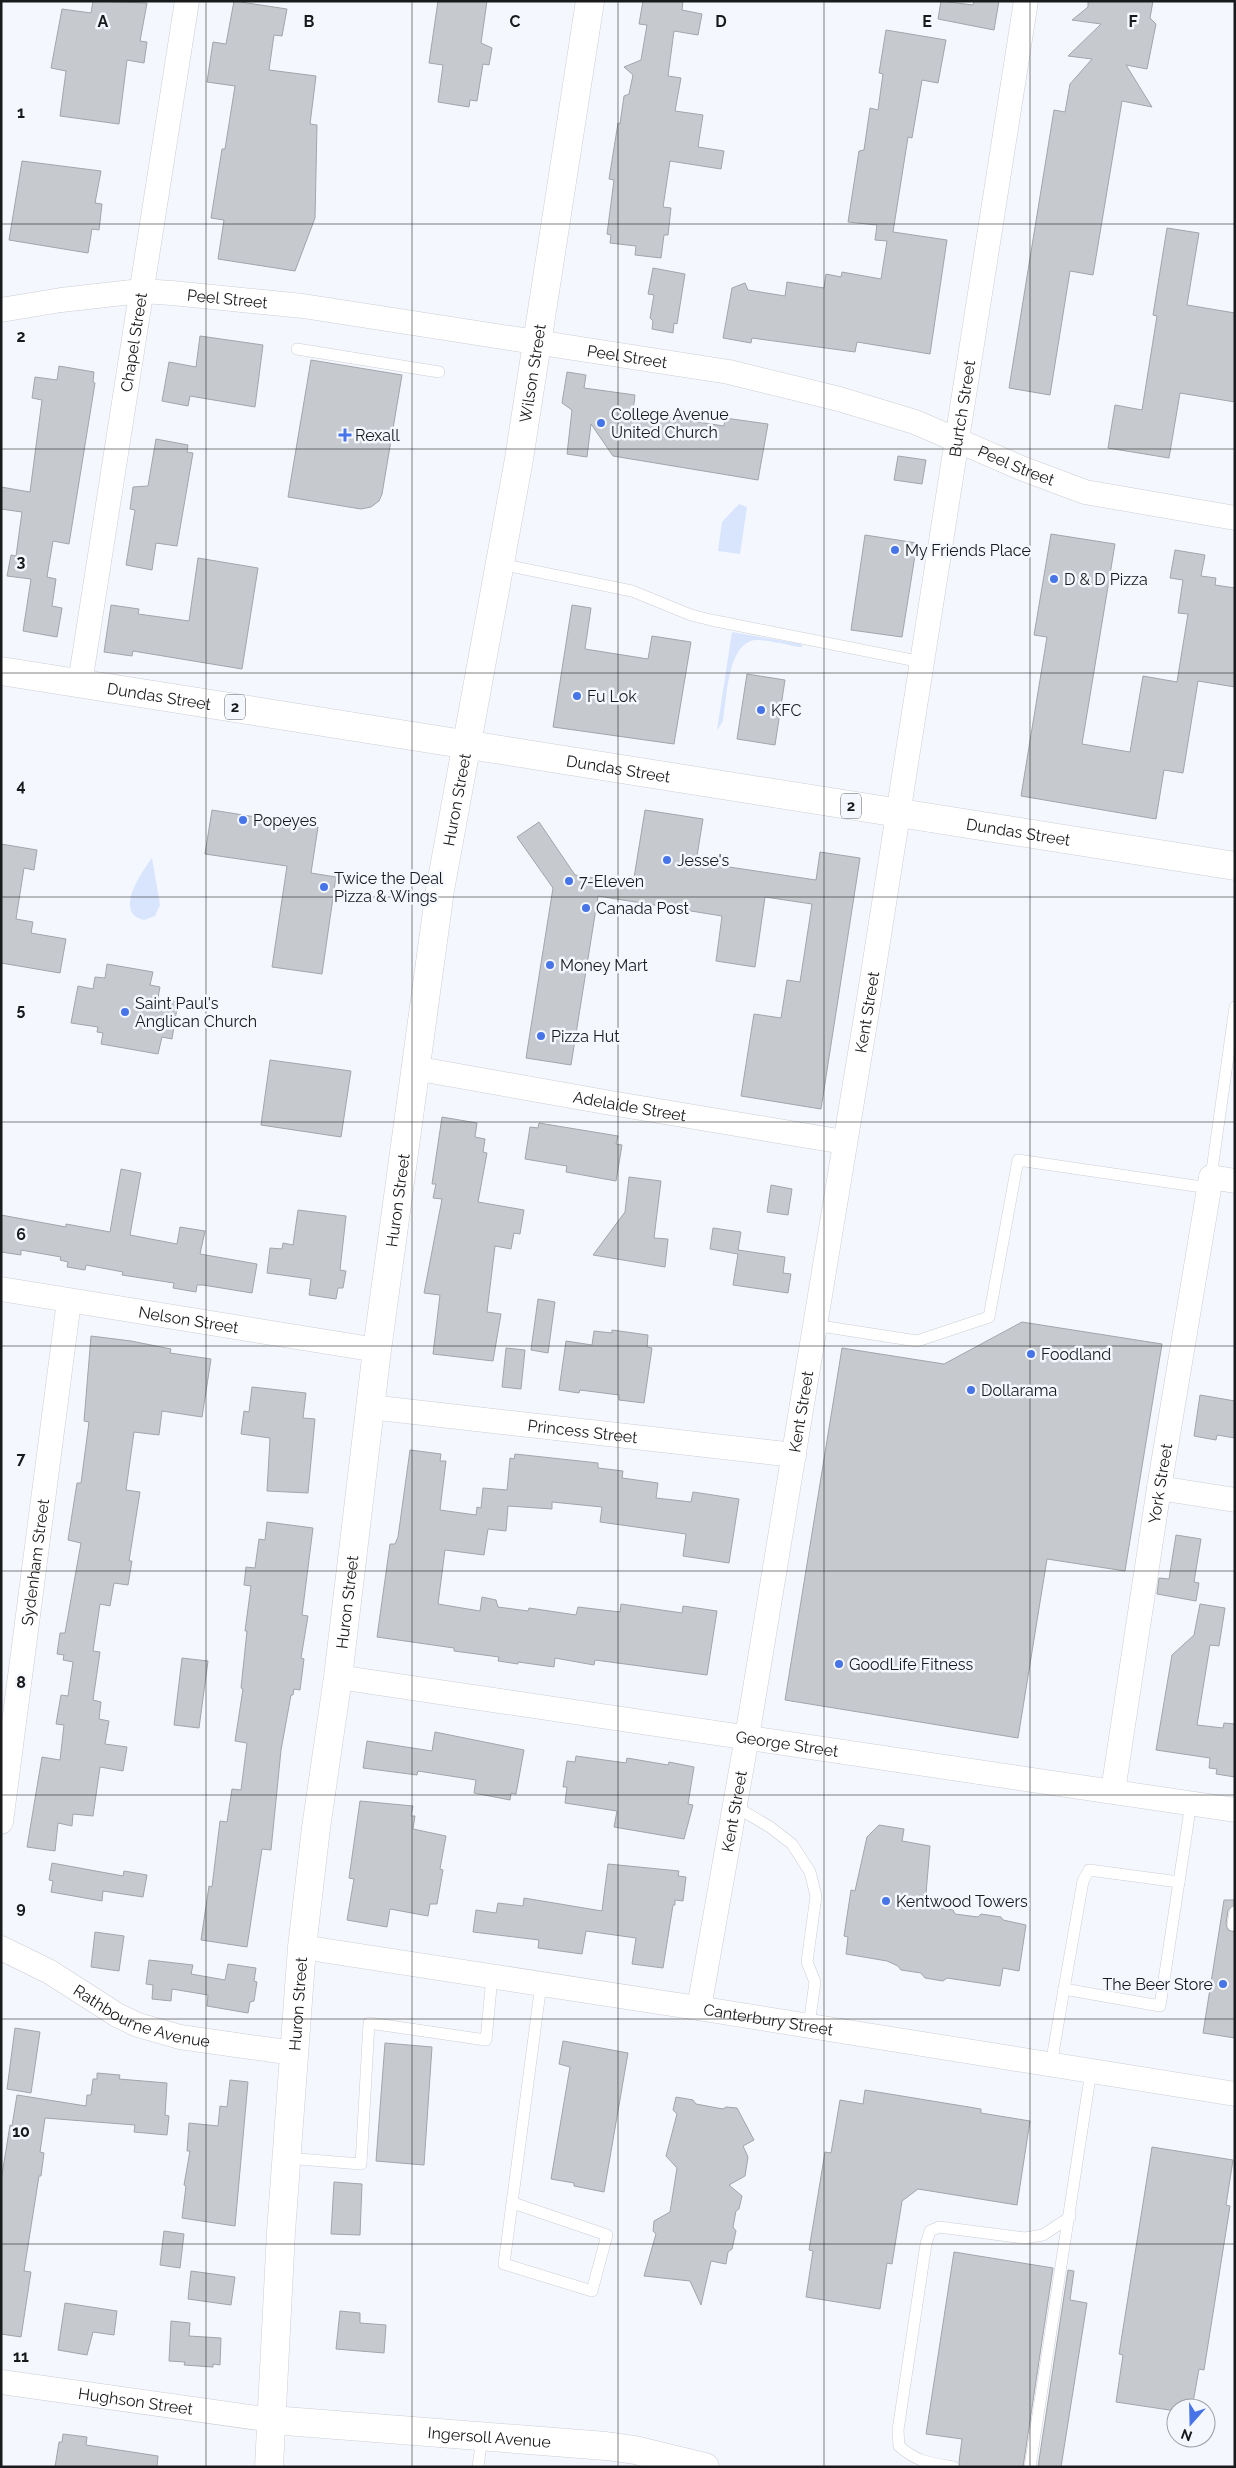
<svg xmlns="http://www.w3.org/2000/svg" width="1236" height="2468" font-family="Raleway,sans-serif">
	<rect width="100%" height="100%" fill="#f4f7fd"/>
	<g fill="#d9e5fd">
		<path d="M739,504L747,507L740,554L718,551L722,522Z"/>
		<path d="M732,632L802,644V647H799C786,645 770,640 756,640C727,642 727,700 723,721L717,730Z"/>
		<path d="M152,858L160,905L155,916L144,920C113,913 141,873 152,858Z"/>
	</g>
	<g fill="#c6c9ce" stroke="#a2a5aa">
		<path d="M93,1L147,3L140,41L147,42L144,63L127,60L119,124L60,116L66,71L51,68L62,9L91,13Z"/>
		<path d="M234,1L287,9L282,36L274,35L269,70L316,76L310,124L317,125L315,218L295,271L218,259L224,220L211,218L222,149H225L235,86L207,82L213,42L226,44Z"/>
		<path d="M438,1H487L481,43L492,48L489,65L483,64L477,101L470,100L469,107L438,102L443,65L429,63Z"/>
		<path d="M643,1H683L682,10L702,14L698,35L674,31L668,76L681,78L675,111L703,115L698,147L724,151L721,169L670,161L663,207L671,208L668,235H664L661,258L635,255L636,246L610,243L611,235L607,234L614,180L609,179L618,123L620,124L624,96L629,94L633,75L624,67L641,60L647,25L639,24Z"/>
		<path d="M941,1L973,5L974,1H999L994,30L938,19Z"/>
		<path d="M1088,1H1153L1150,18L1156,24L1147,69L1126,65L1152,107L1122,101L1093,275L1070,271L1050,395L1009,388L1054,110L1065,112L1070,84L1092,59L1068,56L1101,24L1072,20L1088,7Z"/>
		<path d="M886,30L946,40L938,83L922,80L912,138L908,137L893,232L947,240L930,354L857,342L855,352L752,338L751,343L723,338L732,288L745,283L748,290L785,296L787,282L824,288L826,274L841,277L842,272L881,279L887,241L875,240L877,225L848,222L859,151L864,150L870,108L878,110L883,74L879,73Z"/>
		<path d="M22,161L101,171L95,203L102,204L99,230L92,229L88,253L9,240Z"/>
		<path d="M1167,228L1199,233L1187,305L1235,313V402L1180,393L1169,458L1108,448L1115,405L1142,410L1157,316L1153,315Z"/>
		<path d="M653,268L685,274L677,324L674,323L673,333L652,329L653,321L650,318L654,295L648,294Z"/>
		<path d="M200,336L263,345L255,407L190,396L188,406L162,401L169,362L196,367Z"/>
		<path d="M311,360L402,375L382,494L379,501L371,507L361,509L288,497Z"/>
		<path d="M59,366L94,372L93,382L95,383L69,544L53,541L47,577L56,579L52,606L62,608L57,637L23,631L31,579L7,576L11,555L16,556L22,512L1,509V487L30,492L42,400L32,398L35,377L57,380Z"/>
		<path d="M567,372L586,375L584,388L635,395L633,412L724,426L725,418L768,424L758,480L613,456L591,424L587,457L567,454L572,410L562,403Z"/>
		<path d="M156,439L188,445L187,452L193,453L177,546L156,543L152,570L126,565L135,510L130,509L133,487L148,486Z"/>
		<path d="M898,456L926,460L922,484L894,480Z"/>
		<path d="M1051,534L1115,544L1082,744L1130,752L1143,676L1177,682L1188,614L1178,613L1183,580L1170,578L1175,550L1205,555L1201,576L1216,578L1215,585L1235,588V687L1198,681L1183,773L1164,770L1156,819L1021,796L1047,637L1034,635Z"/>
		<path d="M865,535L917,543L902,637L851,630Z"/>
		<path d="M198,558L258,568L242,669L133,651L132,656L104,652L111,605L139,609L138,614L189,621Z"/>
		<path d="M572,605L591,608L585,649L648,659L652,636L691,642L674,744L553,727Z"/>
		<path d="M747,674L785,680L775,745L737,739Z"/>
		<path d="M212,810L318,827L311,873L336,877L322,974L272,967L287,866L205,854Z"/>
		<path d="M645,810L703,819L696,862L816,880L820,852L860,858L821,1109L741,1096L754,1014L781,1018L787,980L800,982L812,904L765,897L755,967L716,961L722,916L598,896L571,1065L526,1058L553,888L517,837L539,822L575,875L633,884Z"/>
		<path d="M1,844L37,850L34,870L24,868L16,919L33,922L31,933L66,939L60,973L1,963Z"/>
		<path d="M107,964L153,972L150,985L160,987L158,998L178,1002L172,1039L162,1037L158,1054L101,1044L103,1033L97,1032L98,1027L71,1023L78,986L93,989L95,977L105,978Z"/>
		<path d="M270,1060L351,1071L341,1137L261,1125Z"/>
		<path d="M442,1117L477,1123L475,1137L485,1139L483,1152L487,1153L478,1202L524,1210L520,1234L514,1233L511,1249L495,1246L487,1312L501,1314L493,1361L433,1354L440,1295L424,1293L442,1199L433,1198L436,1184H432Z"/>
		<path d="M539,1123L618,1136L616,1144L622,1145L616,1181L566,1172L567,1166L525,1159L530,1127L538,1128Z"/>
		<path d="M121,1169L141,1173L130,1235L177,1244L180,1227L205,1231L200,1254L257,1264L252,1293L203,1285H197L196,1292L173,1288L174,1283L122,1275L123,1272L86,1265L85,1270L67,1267L68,1262L60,1260L61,1257L21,1250V1255L1,1252V1215L66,1227V1224L110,1232Z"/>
		<path d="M629,1177L661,1181L654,1238L668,1239L665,1267L593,1255L625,1212Z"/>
		<path d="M771,1185L792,1189L788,1215L767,1212Z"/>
		<path d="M298,1210L346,1216L340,1270L346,1271L343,1288H338L336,1299L309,1295L311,1279L267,1273L270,1248L282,1249L283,1243L293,1245Z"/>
		<path d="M713,1228L741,1232L738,1250L785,1257L783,1273L791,1274L788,1293L733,1285L738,1254L710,1249Z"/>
		<path d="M538,1299L555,1302L548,1353L531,1350Z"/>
		<path d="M1022,1322L1162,1344L1125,1571L1047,1559L1018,1738L785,1700L842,1348L944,1364Z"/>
		<path d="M612,1330L648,1335L647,1347L652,1348L644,1403L619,1400V1395L580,1390L579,1393L559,1390L566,1341L592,1345L594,1331L612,1333Z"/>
		<path d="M91,1336L131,1341L171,1349L170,1353L211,1359L202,1417L162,1411L159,1435L134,1432L126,1490L140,1492L129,1561H132L128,1585L114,1583L110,1606L100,1604L93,1651L100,1652L93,1700L101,1702L99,1719L109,1721L105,1744L127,1747L123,1771L100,1767L93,1816L73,1814L72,1826L58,1823L55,1851L27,1847L42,1757L60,1760L64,1725L56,1724L61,1695L68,1696L73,1662L63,1660L64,1655L57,1654L60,1633H65L81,1543L68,1540L77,1483H81L89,1422L84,1421Z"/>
		<path d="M506,1348L525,1350L521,1389L502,1387Z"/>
		<path d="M252,1387L306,1393L303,1418L315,1419L308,1493L267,1491L270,1438L241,1434L244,1411L249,1412Z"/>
		<path d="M1200,1395L1235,1401V1438L1217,1435L1216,1440L1194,1436Z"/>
		<path d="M410,1450L441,1454L440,1461H446L440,1510L476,1515L477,1507L481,1508L483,1488L507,1490L510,1458L514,1459L515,1454L598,1463V1468L623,1471L622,1478L658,1483L656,1498L691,1502L693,1492L739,1499L729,1563L683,1556L686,1534L600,1522L602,1507L552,1502V1509L508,1506L506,1531L488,1529L484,1555L445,1550L438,1604L480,1611L482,1597L496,1600L498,1607L528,1611L529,1608L576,1615L578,1607L620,1612L621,1604L682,1613L683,1606L717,1611L707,1675L595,1660L594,1665L555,1658L554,1667L518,1662V1664L498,1661L499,1657L454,1651V1648L377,1637L390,1544H395L398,1537Z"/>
		<path d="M267,1522L313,1528L302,1615L308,1616L301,1658L304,1659L300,1690L294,1689L293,1695H291L281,1750L271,1850L262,1849L247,1947L201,1940L209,1886L212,1887L220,1821L227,1822L232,1789L241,1790L247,1743L235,1741L243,1689L241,1688L247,1631H245L251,1586L244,1585L246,1567L255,1568L259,1539L265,1540Z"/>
		<path d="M1176,1535L1201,1539L1194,1582L1199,1583L1196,1601L1157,1594L1159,1578L1169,1579Z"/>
		<path d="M1200,1604L1225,1608L1219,1646L1210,1645L1197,1725L1223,1728L1224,1723L1235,1724V1777L1216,1774L1217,1769L1209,1768L1210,1758L1156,1750L1172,1655L1194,1635Z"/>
		<path d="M182,1658L208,1661L199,1728L174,1725Z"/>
		<path d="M435,1732L524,1750L516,1794L511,1793L510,1800L474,1793L476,1780L418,1771L417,1775L363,1768L367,1741L432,1751Z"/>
		<path d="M576,1756L626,1763L627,1758L668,1765L669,1762L694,1767L688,1804L693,1805L684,1839L614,1827L617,1811L565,1803L567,1787H563L567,1761L575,1762Z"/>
		<path d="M360,1801L413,1806L411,1816H415L413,1829L446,1836L440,1869L443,1870L437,1904H430L428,1916L390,1909L387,1927L347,1920L354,1879L349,1878Z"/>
		<path d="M879,1825L904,1829L902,1841L930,1846L925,1906L953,1910L955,1914L978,1917L981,1914L1001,1917L1003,1920L1026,1925L1019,1971L1003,1968L1000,1986L947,1978L943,1981L925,1978L921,1973L901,1970L898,1966L887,1961L846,1954L848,1937L844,1936L851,1890L855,1891L867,1837Z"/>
		<path d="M52,1863L123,1876L124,1871L147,1875L143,1897L103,1891L102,1901L51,1892L53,1881L49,1880Z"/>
		<path d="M608,1864L679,1871L678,1876L686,1877L683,1901L675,1900V1905H673L663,1968L632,1964L636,1938L586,1931L582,1954L538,1948L539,1940L473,1932L476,1910L496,1913L498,1903L523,1906L524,1898L602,1911Z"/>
		<path d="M1224,1900H1235V1905L1228,1910L1226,1924L1228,1930L1235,1932V2038L1203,2033Z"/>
		<path d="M95,1932L124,1936L119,1971L91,1967Z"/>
		<path d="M149,1960L193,1965L191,1974L225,1980L228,1964L256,1968L254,1981L257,1982L254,2001L250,2002L248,2013L207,2006L208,1995L172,1989L171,2001L152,1999L153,1985L146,1984Z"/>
		<path d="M15,2028L40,2032L31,2093L7,2089Z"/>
		<path d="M563,2041L628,2053L604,2192L574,2186V2183L551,2179L570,2067L559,2064Z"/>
		<path d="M385,2043L432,2047L424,2165L376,2161Z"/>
		<path d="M97,2073L120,2075L119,2079L167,2083L165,2115L169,2116L167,2135L134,2132L135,2125L45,2118L40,2152L44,2153L41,2176H39L24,2271L31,2272L21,2337L1,2334V2181L10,2125L12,2126L17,2095L86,2106L87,2095H91L93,2079H97Z"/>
		<path d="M230,2080L248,2082L235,2226L182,2218L186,2186L184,2185L190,2151H187L189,2123L218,2126L220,2106L227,2107Z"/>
		<path d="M865,2090L981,2109V2113L1030,2121L1017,2205L918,2189L902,2201L892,2264L887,2263L880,2309L806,2297L813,2251L809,2250L825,2152L831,2153L840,2100L863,2104Z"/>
		<path d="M676,2097L693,2100L696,2104L723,2109L726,2107L737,2108L754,2140L743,2146L748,2157L745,2176L729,2185L742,2196L739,2209L736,2211L733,2227L736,2231L732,2249L728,2252L726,2264L711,2261L701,2305L690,2281L644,2276L656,2234L653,2231L654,2221L670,2212L677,2168L666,2156L677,2114L673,2110Z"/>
		<path d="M1152,2147L1233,2160L1226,2205L1230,2206L1204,2370L1199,2369L1192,2408H1176V2411L1116,2402L1123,2355L1119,2354Z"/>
		<path d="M334,2182L362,2184L360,2235L331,2234Z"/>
		<path d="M164,2231L184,2234L180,2268L160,2265Z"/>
		<path d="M954,2252L1053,2268L1023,2467H960L959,2462L962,2439L926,2434Z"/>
		<path d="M1068,2270L1074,2271L1070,2300L1087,2303L1061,2467H1038Z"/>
		<path d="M191,2271L235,2277L231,2305L188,2299Z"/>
		<path d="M65,2303L117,2311L114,2335L93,2332L87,2355L58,2350Z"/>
		<path d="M340,2311L360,2313V2323L386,2325L384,2353L336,2349Z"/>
		<path d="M171,2321L190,2323L189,2336L221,2338L220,2365L213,2364V2367L184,2365L185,2362L169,2361Z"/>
		<path d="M63,2434L87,2437L86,2445L158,2456L157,2467H55L59,2442H62Z"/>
	</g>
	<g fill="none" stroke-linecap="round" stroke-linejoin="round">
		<defs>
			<g id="lane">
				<path d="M297,349L439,372"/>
				<path d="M500,564L632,591L691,615L711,620L922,662"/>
				<path d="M1211,1177L1235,1007"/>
				<path d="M814,1325L917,1341L989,1317L1018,1160L1209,1188"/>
				<path d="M736,1807L770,1827L792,1844L810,1872L816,1896L807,1962L815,1982L809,2025"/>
				<path d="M1233,1925L1235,1912"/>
				<path d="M1064,1989L1083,1881L1089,1870L1179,1882"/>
				<path d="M1051,2065L1064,1989L1160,2006L1191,1803"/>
				<path d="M286,2158L361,2164L369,2023L486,2040L492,1977"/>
				<path d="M513,2203L607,2235L592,2291L504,2264L541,1984"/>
				<path d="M478,2467L482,2437"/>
				<path d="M953,2467C930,2463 917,2462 899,2446L898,2430L926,2244L930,2231L939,2227L1025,2238L1043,2235L1070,2217"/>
				<path d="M1030,2467L1091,2071"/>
			</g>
			<g id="street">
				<path id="s1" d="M1,310L61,300L141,291L172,293L303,306L729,372L839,399L915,422L1021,468L1085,492L1235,518"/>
				<path id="s2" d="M80,683L187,1"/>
				<path id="s3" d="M414,1068L605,1102L844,1142"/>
				<path id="s4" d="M1,1289L377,1350"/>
				<path id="s5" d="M370,1407L794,1455"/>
				<path d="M1159,1488L1235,1500"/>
				<path id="s6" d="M338,1677L1235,1810"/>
				<path id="s7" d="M1113,1791L1159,1488L1211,1177L1235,1181"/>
				<path id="s8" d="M1,1822L69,1301"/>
				<path id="s9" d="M302,1947L704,2009L1235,2094"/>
				<path id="s10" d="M1,1948L50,1972L117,2015L138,2025L180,2037L293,2053"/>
				<path id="s11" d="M699,2008L747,1737L868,1005L1026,1"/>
				<path id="s12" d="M1,2382L272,2420"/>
			</g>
			<g id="secondary">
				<path id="s13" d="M272,2420L606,2446L635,2450L705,2467"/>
				<path id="s14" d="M269,2467L281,2232L302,1947L316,1828L338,1677L377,1350L440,890L519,459L590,1"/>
			</g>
			<g id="primary">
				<path id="s15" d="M1,671L1235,866"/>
			</g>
		</defs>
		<use href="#lane" stroke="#ccced4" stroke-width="12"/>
		<use href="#street" stroke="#ccced4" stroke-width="25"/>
		<use href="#secondary" stroke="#ccced4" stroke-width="29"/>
		<use href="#primary" stroke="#ccced4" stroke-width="29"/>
		<use href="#lane" stroke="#fff" stroke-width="11"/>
		<use href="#street" stroke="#fff" stroke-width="24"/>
		<use href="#secondary" stroke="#fff" stroke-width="28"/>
		<use href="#primary" stroke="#fff" stroke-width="28"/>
	</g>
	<path fill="none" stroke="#191a1c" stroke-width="1" stroke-opacity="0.55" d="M206,1V2467M412,1V2467M618,1V2467M824,1V2467M1030,1V2467M1,224H1235M1,449H1235M1,673H1235M1,897H1235M1,1122H1235M1,1346H1235M1,1571H1235M1,1795H1235M1,2019H1235M1,2244H1235"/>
	<g fill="#4775e7" stroke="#f4f7fd" stroke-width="2">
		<circle cx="601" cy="423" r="5"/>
		<path d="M342.5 427.5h5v5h5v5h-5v5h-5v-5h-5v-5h5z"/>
		<circle cx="895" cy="550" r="5"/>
		<circle cx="1054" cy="579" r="5"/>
		<circle cx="577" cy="696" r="5"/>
		<circle cx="761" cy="710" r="5"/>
		<circle cx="243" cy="820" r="5"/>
		<circle cx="667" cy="860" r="5"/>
		<circle cx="569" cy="881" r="5"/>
		<circle cx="324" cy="887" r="5"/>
		<circle cx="586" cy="908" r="5"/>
		<circle cx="550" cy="965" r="5"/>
		<circle cx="125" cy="1012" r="5"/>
		<circle cx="541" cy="1036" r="5"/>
		<circle cx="1031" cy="1354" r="5"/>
		<circle cx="971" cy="1390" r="5"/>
		<circle cx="839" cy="1664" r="5"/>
		<circle cx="886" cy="1901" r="5"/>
		<circle cx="1223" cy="1984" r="5"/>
	</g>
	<g text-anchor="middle" stroke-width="5" stroke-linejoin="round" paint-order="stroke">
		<g fill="#f4f7fd" stroke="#5b5c60" stroke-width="1">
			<rect x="225" y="694.5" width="20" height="25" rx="4"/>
			<rect x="841" y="793.5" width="20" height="25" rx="4"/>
		</g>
		<g font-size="15" font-weight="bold" fill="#191a1c">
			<text x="235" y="712">2</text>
			<text x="851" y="811">2</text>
		</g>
		<g font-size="16" fill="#191a1c" stroke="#f4f7fd">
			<text dy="6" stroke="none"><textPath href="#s1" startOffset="228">Peel Street</textPath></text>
			<text dy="6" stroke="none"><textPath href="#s2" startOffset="345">Chapel Street</textPath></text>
			<text dy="6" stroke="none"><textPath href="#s1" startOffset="632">Peel Street</textPath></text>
			<text dy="6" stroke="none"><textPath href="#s14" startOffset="2112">Wilson Street</textPath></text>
			<text dy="6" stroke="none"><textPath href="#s11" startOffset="1621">Burtch Street</textPath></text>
			<text dy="6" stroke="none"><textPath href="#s1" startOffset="1038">Peel Street</textPath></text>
			<text dy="6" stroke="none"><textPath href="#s15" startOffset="160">Dundas Street</textPath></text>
			<text dy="6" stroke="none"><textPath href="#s15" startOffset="625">Dundas Street</textPath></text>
			<text dy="6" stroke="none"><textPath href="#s14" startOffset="1679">Huron Street</textPath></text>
			<text dy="6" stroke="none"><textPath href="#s15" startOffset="1030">Dundas Street</textPath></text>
			<text dy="6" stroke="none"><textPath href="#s11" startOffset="1010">Kent Street</textPath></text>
			<text dy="6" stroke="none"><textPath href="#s3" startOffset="219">Adelaide Street</textPath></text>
			<text dy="6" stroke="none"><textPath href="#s14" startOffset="1274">Huron Street</textPath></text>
			<text dy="6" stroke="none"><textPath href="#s4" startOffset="190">Nelson Street</textPath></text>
			<text dy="6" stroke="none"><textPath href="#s11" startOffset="605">Kent Street</textPath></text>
			<text dy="6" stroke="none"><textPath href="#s5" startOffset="214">Princess Street</textPath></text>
			<text dy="6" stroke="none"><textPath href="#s7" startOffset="311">York Street</textPath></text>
			<text dy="6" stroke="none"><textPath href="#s8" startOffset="262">Sydenham Street</textPath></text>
			<text dy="6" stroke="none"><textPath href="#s14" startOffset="869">Huron Street</textPath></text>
			<text dy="6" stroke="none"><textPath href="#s6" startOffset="454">George Street</textPath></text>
			<text dy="6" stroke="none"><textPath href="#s11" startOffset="200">Kent Street</textPath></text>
			<text dy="6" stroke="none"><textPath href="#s14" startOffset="464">Huron Street</textPath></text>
			<text dy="6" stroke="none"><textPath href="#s10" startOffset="158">Rathbourne Avenue</textPath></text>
			<text dy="6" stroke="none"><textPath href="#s9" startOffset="472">Canterbury Street</textPath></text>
			<text dy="6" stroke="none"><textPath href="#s12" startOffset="136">Hughson Street</textPath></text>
			<text dy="6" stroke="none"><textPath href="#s13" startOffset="218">Ingersoll Avenue</textPath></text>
		</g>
		<g font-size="16" fill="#191a1c" stroke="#f4f7fd" text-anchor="start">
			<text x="611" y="420">College Avenue<tspan x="611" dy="18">United Church</tspan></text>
			<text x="355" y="441">Rexall</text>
			<text x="905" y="556">My Friends Place</text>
			<text x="1064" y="585">D &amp; D Pizza</text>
			<text x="587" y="702">Fu Lok</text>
			<text x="771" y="716">KFC</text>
			<text x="253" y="826">Popeyes</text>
			<text x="677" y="866">Jesse's</text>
			<text x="334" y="884">Twice the Deal<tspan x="334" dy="18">Pizza &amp; Wings</tspan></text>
			<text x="579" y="887">7-Eleven</text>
			<text x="596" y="914">Canada Post</text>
			<text x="560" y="971">Money Mart</text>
			<text x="135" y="1009">Saint Paul's<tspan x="135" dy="18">Anglican Church</tspan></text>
			<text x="551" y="1042">Pizza Hut</text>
			<text x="1041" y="1360">Foodland</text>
			<text x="981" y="1396">Dollarama</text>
			<text x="849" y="1670">GoodLife Fitness</text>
			<text x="896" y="1907">Kentwood Towers</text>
			<text x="1213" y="1990" text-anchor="end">The Beer Store</text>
		</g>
	</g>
	<g font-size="16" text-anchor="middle" font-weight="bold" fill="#191a1c" stroke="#f4f7fd" stroke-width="5" stroke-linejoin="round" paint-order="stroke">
		<text x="103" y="27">A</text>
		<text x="309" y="27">B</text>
		<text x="515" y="27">C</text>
		<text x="721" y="27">D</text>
		<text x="927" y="27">E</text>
		<text x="1133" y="27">F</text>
		<text x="21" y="118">1</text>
		<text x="21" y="342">2</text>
		<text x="21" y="567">3</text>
		<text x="21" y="791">4</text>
		<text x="21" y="1015">5</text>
		<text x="21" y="1240">6</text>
		<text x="21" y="1464">7</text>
		<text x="21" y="1688">8</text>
		<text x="21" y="1913">9</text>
		<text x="21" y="2137">10</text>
		<text x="21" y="2362">11</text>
	</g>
	<rect width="1236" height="2468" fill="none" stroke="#191a1c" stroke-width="5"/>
	<g transform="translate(1191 2423) rotate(200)"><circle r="24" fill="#f4f7fd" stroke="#9c9fa3"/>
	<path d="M0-4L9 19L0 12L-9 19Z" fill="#4775e7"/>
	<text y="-8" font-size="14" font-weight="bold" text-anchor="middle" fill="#191a1c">N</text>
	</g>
</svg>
